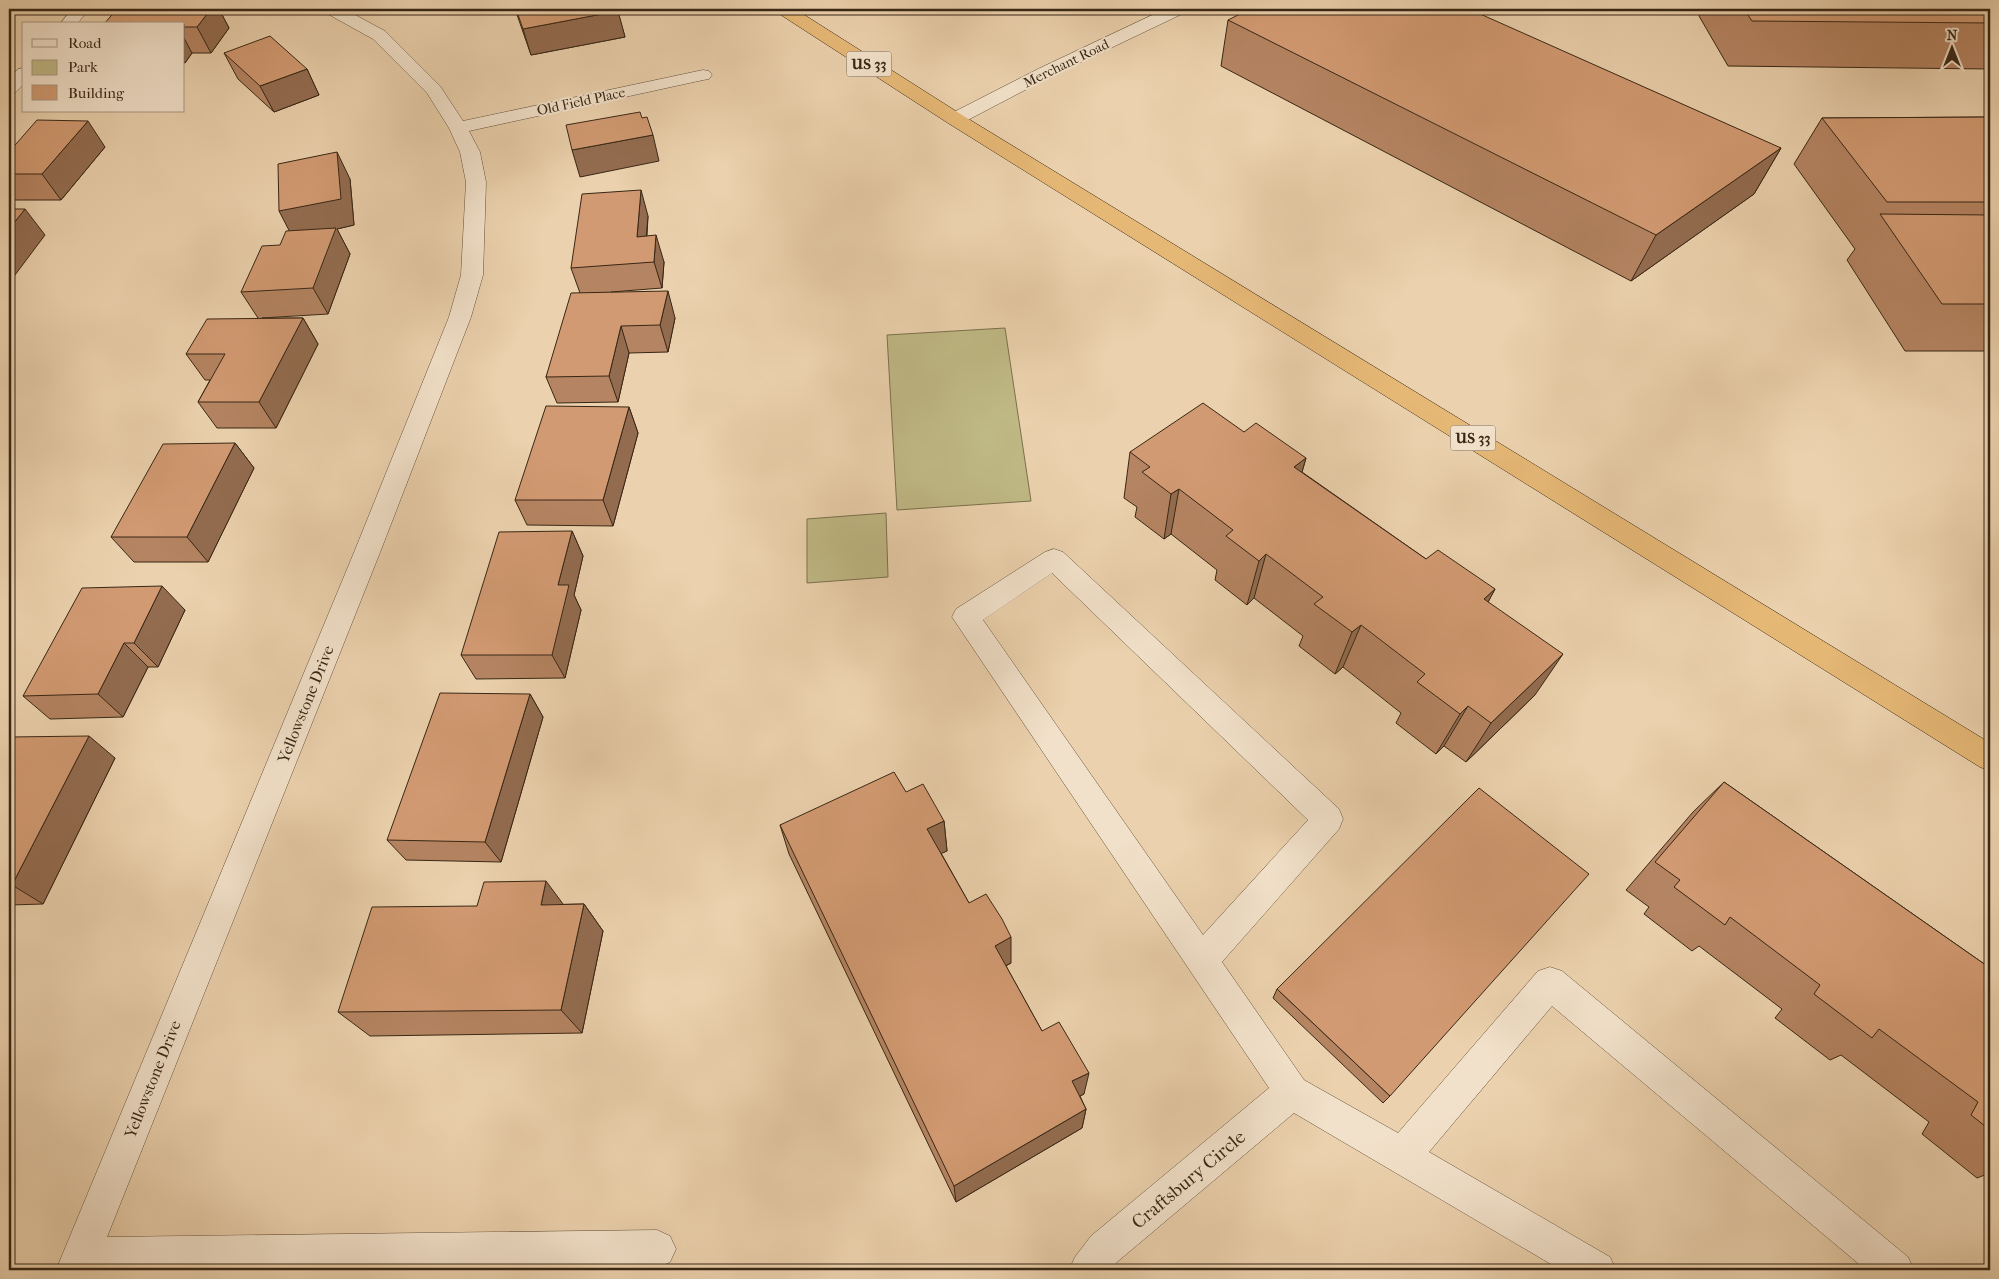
<svg xmlns="http://www.w3.org/2000/svg" width="1999" height="1279" font-family="'IM FELL French Canon',serif">
	<rect width="100%" height="100%" fill="#ebd1ad"/>
	<filter id="stains"><feTurbulence type="fractalNoise" baseFrequency=".004" numOctaves="4"/><feColorMatrix values="0 0 0 0 .2 0 0 0 0 .09 0 0 0 0 .02 0 0 0 .5 -.17"/></filter>
	<radialGradient id="worn" r=".72"><stop offset=".6" stop-color="#630" stop-opacity="0"/><stop offset="1" stop-color="#630" stop-opacity=".3"/></radialGradient>
	<g fill="#bfb985" stroke="#7c704d">
		<path d="M1005,328L1031,501L897,510L887,335Z"/>
		<path d="M886,513L888,577L807,583V519Z"/>
	</g>
	<g fill="none" stroke-linecap="round" stroke-linejoin="round">
		<defs>
			<g id="minor">
				<path d="M72,9H89L77,24H60Z"/>
				<path d="M324,9H344L385,31L440,86L463,121L703,70L709,71L712,75L709,79L703,80L469,131L480,152L486,182L483,275L471,317L381,550L107,1237L657,1230L670,1236L676,1249L670,1262L657,1268L465,1270H56L355,550L449,317L461,275L466,182L460,152L449,128L427,93L373,39L326,13Z"/>
				<path d="M1165,9H1186L1184,13L1050,77L962,123L955,125L948,123L946,119L948,115L1038,69Z"/>
				<path d="M24,68V84L15,93L9,94V79L18,69Z"/>
				<path d="M1054,549L1063,552L1339,809L1343,819L1339,829L1222,962L1304,1080L1398,1133L1538,971L1550,967L1562,971L1908,1257L1914,1270H1866L1552,1006L1429,1152L1610,1257L1616,1270H1561L1294,1113L1117,1262L1111,1270H1069L1075,1257L1091,1236L1269,1088L952,617L956,609L1045,552ZM1052,573L1308,820L1203,935L983,620Z"/>
			</g>
			<path id="highway" d="M776,9H795L962,115L1990,743V771L1980,767L948,123L778,13Z"/>
		</defs>
		<use href="#minor" stroke="#65523b" stroke-width="1"/>
		<use href="#highway" stroke="#382715" stroke-width="1"/>
		<use href="#minor" fill="#f2e1ca" fill-rule="evenodd"/>
		<use href="#highway" fill="#e6b876" fill-rule="evenodd"/>
	</g>
	<g fill="#b58462" stroke="#382715">
		<path d="M117,9H219L229,28L211,53H192L185,63H184V24Z"/>
		<path d="M515,9H617L625,37L531,55Z"/>
		<path d="M1702,9H1990V69L1728,66L1699,16Z"/>
		<path d="M1228,20L1781,148L1754,194L1631,281L1221,66Z"/>
		<path d="M224,53L307,69L319,95L274,112L238,79Z"/>
		<path d="M1990,117V351H1905L1847,260L1855,249L1794,164L1822,118Z"/>
		<path d="M105,147L61,200H9V152Z"/>
		<path d="M350,179L354,225L337,229L350,254L328,314L262,318H303L318,344L276,428H217L198,402L210,380H205L186,354L258,318L241,292L280,245Z"/>
		<path d="M648,216L647,236L664,262L662,288L611,292L675,318L668,352L629,353L618,402L557,403L546,377L580,293L571,268Z"/>
		<path d="M629,407L638,433L613,526L527,525L515,500Z"/>
		<path d="M1244,432L1306,458L1302,472L1426,559L1495,589L1488,602L1535,695L1466,762L1444,746L1436,754L1396,723L1401,713L1343,667L1335,674L1299,646L1303,636L1254,598L1247,605L1215,580L1217,570L1171,534L1164,539L1135,517L1137,507L1124,498L1130,452Z"/>
		<path d="M235,443L254,468L208,562H134L111,537Z"/>
		<path d="M572,531L583,556L574,595L581,610L565,678L476,679L461,655Z"/>
		<path d="M185,610L158,667H148L123,717L50,719L23,696Z"/>
		<path d="M530,694L543,717L501,862L406,860L387,840Z"/>
		<path d="M9,737L115,758L43,904L9,905Z"/>
		<path d="M1724,782L1990,968V1173L1977,1178L1922,1134L1929,1122L1841,1055L1830,1060L1775,1018L1782,1009L1699,946L1692,951L1644,914L1649,907L1626,890L1693,812Z"/>
		<path d="M906,792L944,821L947,851L941,853L969,903L1011,963L1006,966L1042,1031L1084,1094L1080,1096L1086,1109L1082,1128L956,1202L789,854L780,825Z"/>
		<path d="M584,904L603,931L582,1033L370,1036L338,1012L477,906Z"/>
		<path d="M1277,989L1390,1096L1383,1103L1273,998Z"/>
	</g>
	<g fill="#936c50" stroke="#382715">
		<path d="M211,9H219L229,28L211,53L197,27Z"/>
		<path d="M483,9H492L484,12Z"/>
		<path d="M618,11L625,37L531,55L523,29Z"/>
		<path d="M184,38L192,53L185,63L184,61Z"/>
		<path d="M307,69L319,95L274,112L260,86Z"/>
		<path d="M88,121L105,147L61,200L42,174Z"/>
		<path d="M653,135L659,161L580,177L572,150Z"/>
		<path d="M1781,148L1754,194L1631,281L1656,235Z"/>
		<path d="M337,152L350,179L354,225L337,229L350,254L328,314L313,288L293,238L279,211Z"/>
		<path d="M641,190L648,216L644,263L637,237Z"/>
		<path d="M25,209L45,235L9,283V229Z"/>
		<path d="M656,235L664,262L662,288L654,262Z"/>
		<path d="M668,291L675,318L668,352L660,325Z"/>
		<path d="M303,318L318,344L276,428L259,402Z"/>
		<path d="M621,326L629,353L618,402L609,376Z"/>
		<path d="M629,407L638,433L613,526L603,500Z"/>
		<path d="M235,443L254,468L208,562L187,537Z"/>
		<path d="M1306,458L1293,503L1294,467Z"/>
		<path d="M1179,489L1171,534L1164,539L1171,494Z"/>
		<path d="M572,531L583,556L574,595L581,610L565,678L552,655L558,585Z"/>
		<path d="M1266,554L1254,598L1247,605L1259,561Z"/>
		<path d="M162,586L185,610L158,667L134,643Z"/>
		<path d="M1495,589L1472,632L1484,599Z"/>
		<path d="M1361,625L1343,667L1335,674L1352,632Z"/>
		<path d="M124,643L148,667L123,717L98,694Z"/>
		<path d="M1563,654L1535,695L1466,762L1491,723Z"/>
		<path d="M530,694L543,717L501,862L485,842Z"/>
		<path d="M1468,706L1444,746L1436,754L1460,714Z"/>
		<path d="M89,736L115,758L43,904L12,885Z"/>
		<path d="M944,821L947,851L931,858L927,829Z"/>
		<path d="M546,881L566,908L541,905Z"/>
		<path d="M584,904L603,931L582,1033L561,1010Z"/>
		<path d="M1011,937V963L995,971V946Z"/>
		<path d="M1089,1073L1084,1094L1068,1102L1072,1081Z"/>
		<path d="M1086,1109L1082,1128L956,1202L954,1186Z"/>
	</g>
	<g fill="#d29a72" stroke="#382715">
		<path d="M117,9H211L197,27H184V24H104Z"/>
		<path d="M516,9H617L618,11L523,29Z"/>
		<path d="M1250,9H1469L1781,148L1656,235L1228,20Z"/>
		<path d="M1744,9H1990V23L1752,21Z"/>
		<path d="M270,36L307,69L260,86L224,53Z"/>
		<path d="M640,112L642,118L647,117L653,135L572,150L566,125Z"/>
		<path d="M1990,117V202H1887L1822,118Z"/>
		<path d="M37,120L88,121L42,174H9V152Z"/>
		<path d="M337,152L341,199L279,211L278,164Z"/>
		<path d="M641,190L637,237L656,235L654,262L571,268L582,194Z"/>
		<path d="M9,209H25L9,229Z"/>
		<path d="M1880,214L1990,215V304H1942Z"/>
		<path d="M336,228L313,288L241,292L262,246L280,245L286,231Z"/>
		<path d="M668,291L660,325L621,326L609,376L546,377L571,293Z"/>
		<path d="M303,318L259,402H198L225,354H186L207,319Z"/>
		<path d="M1203,403L1244,432L1256,423L1306,458L1294,467L1426,559L1438,550L1495,589L1484,599L1563,654L1491,723L1468,706L1460,714L1417,682L1425,674L1361,625L1352,632L1314,604L1323,597L1266,554L1259,561L1226,536L1233,530L1179,489L1171,494L1142,472L1150,467L1130,452Z"/>
		<path d="M546,406L629,407L603,500H515Z"/>
		<path d="M235,443L187,537H111L163,444Z"/>
		<path d="M572,531L558,585H569L552,655H461L499,532Z"/>
		<path d="M162,586L134,643H124L98,694L23,696L82,588Z"/>
		<path d="M440,693L530,694L485,842L387,840Z"/>
		<path d="M89,736L12,885H9V737Z"/>
		<path d="M894,772L906,792L923,784L944,821L927,829L969,903L986,894L1002,919L1011,937L995,946L1042,1031L1059,1022L1089,1073L1072,1081L1086,1109L954,1186L780,825Z"/>
		<path d="M1724,782L1990,968V1130L1971,1115L1978,1102L1879,1029L1872,1038L1814,994L1820,985L1730,917L1725,925L1674,887L1680,880L1655,862Z"/>
		<path d="M1479,788L1589,874L1390,1096L1277,989Z"/>
		<path d="M546,881L541,905L584,904L561,1010L338,1012L372,907L477,906L484,882Z"/>
	</g>
	<g text-anchor="middle" stroke-width="4" stroke-linejoin="round" paint-order="stroke">
		<g font-size="14" fill="#382715" stroke="#f2e1ca">
			<text transform="translate(1066 63) rotate(-26)" y="5">Merchant Road</text>
			<text transform="translate(581 101) rotate(-12)" y="5">Old Field Place</text>
		</g>
		<g fill="#f2e1ca" stroke="#705f4b" stroke-width="1">
			<rect x="846.5" y="51.5" width="45" height="25" rx="4"/>
			<rect x="1450.5" y="425.5" width="45" height="25" rx="4"/>
		</g>
		<g font-size="15" font-weight="bold" fill="#382715">
			<text x="869" y="69">US 33</text>
			<text x="1473" y="443">US 33</text>
		</g>
		<g font-size="16" fill="#382715" stroke="#f2e1ca">
			<text transform="translate(305 704) rotate(-68)" y="6">Yellowstone Drive</text>
			<text transform="translate(152 1079) rotate(-68)" y="6">Yellowstone Drive</text>
		</g>
		<g font-size="19" fill="#382715" stroke="#f2e1ca">
			<text transform="translate(1188 1179) rotate(-40)" y="7">Craftsbury Circle</text>
		</g>
	</g>
	<rect width="1999" height="1279" fill="none" stroke="#ebd1ad" stroke-width="30"/>
	<rect x="10" y="10" width="1979" height="1259" fill="none" stroke="#382715" stroke-width="2.5"/>
	<rect x="15" y="15" width="1969" height="1249" fill="none" stroke="#382715"/>
	<rect x="22" y="22" width="162" height="90" fill="#f2e1ca" stroke="#a89782"/>
	<rect x="32" y="39" width="25" height="8" fill="#f2e1ca" stroke="#a89782"/>
	<text x="68" y="48" font-size="15" fill="#382715">Road</text>
	<rect x="32" y="60" width="25" height="15" fill="#bfb985" stroke="#a89782"/>
	<text x="68" y="72" font-size="15" fill="#382715">Park</text>
	<rect x="32" y="85" width="25" height="15" fill="#d29a72" stroke="#a89782"/>
	<text x="68" y="98" font-size="15" fill="#382715">Building</text>
	<g transform="translate(1952 48)" stroke="#f2e1ca" stroke-width="4" paint-order="stroke">
	<path d="M0-4L9 19L0 12L-9 19Z" fill="#382715"/>
	<text y="-8" font-size="14" font-weight="bold" text-anchor="middle" fill="#382715">N</text>
	</g>
	<rect width="100%" height="100%" filter="url(#stains)"/>
	<rect width="100%" height="100%" fill="url(#worn)"/>
</svg>
